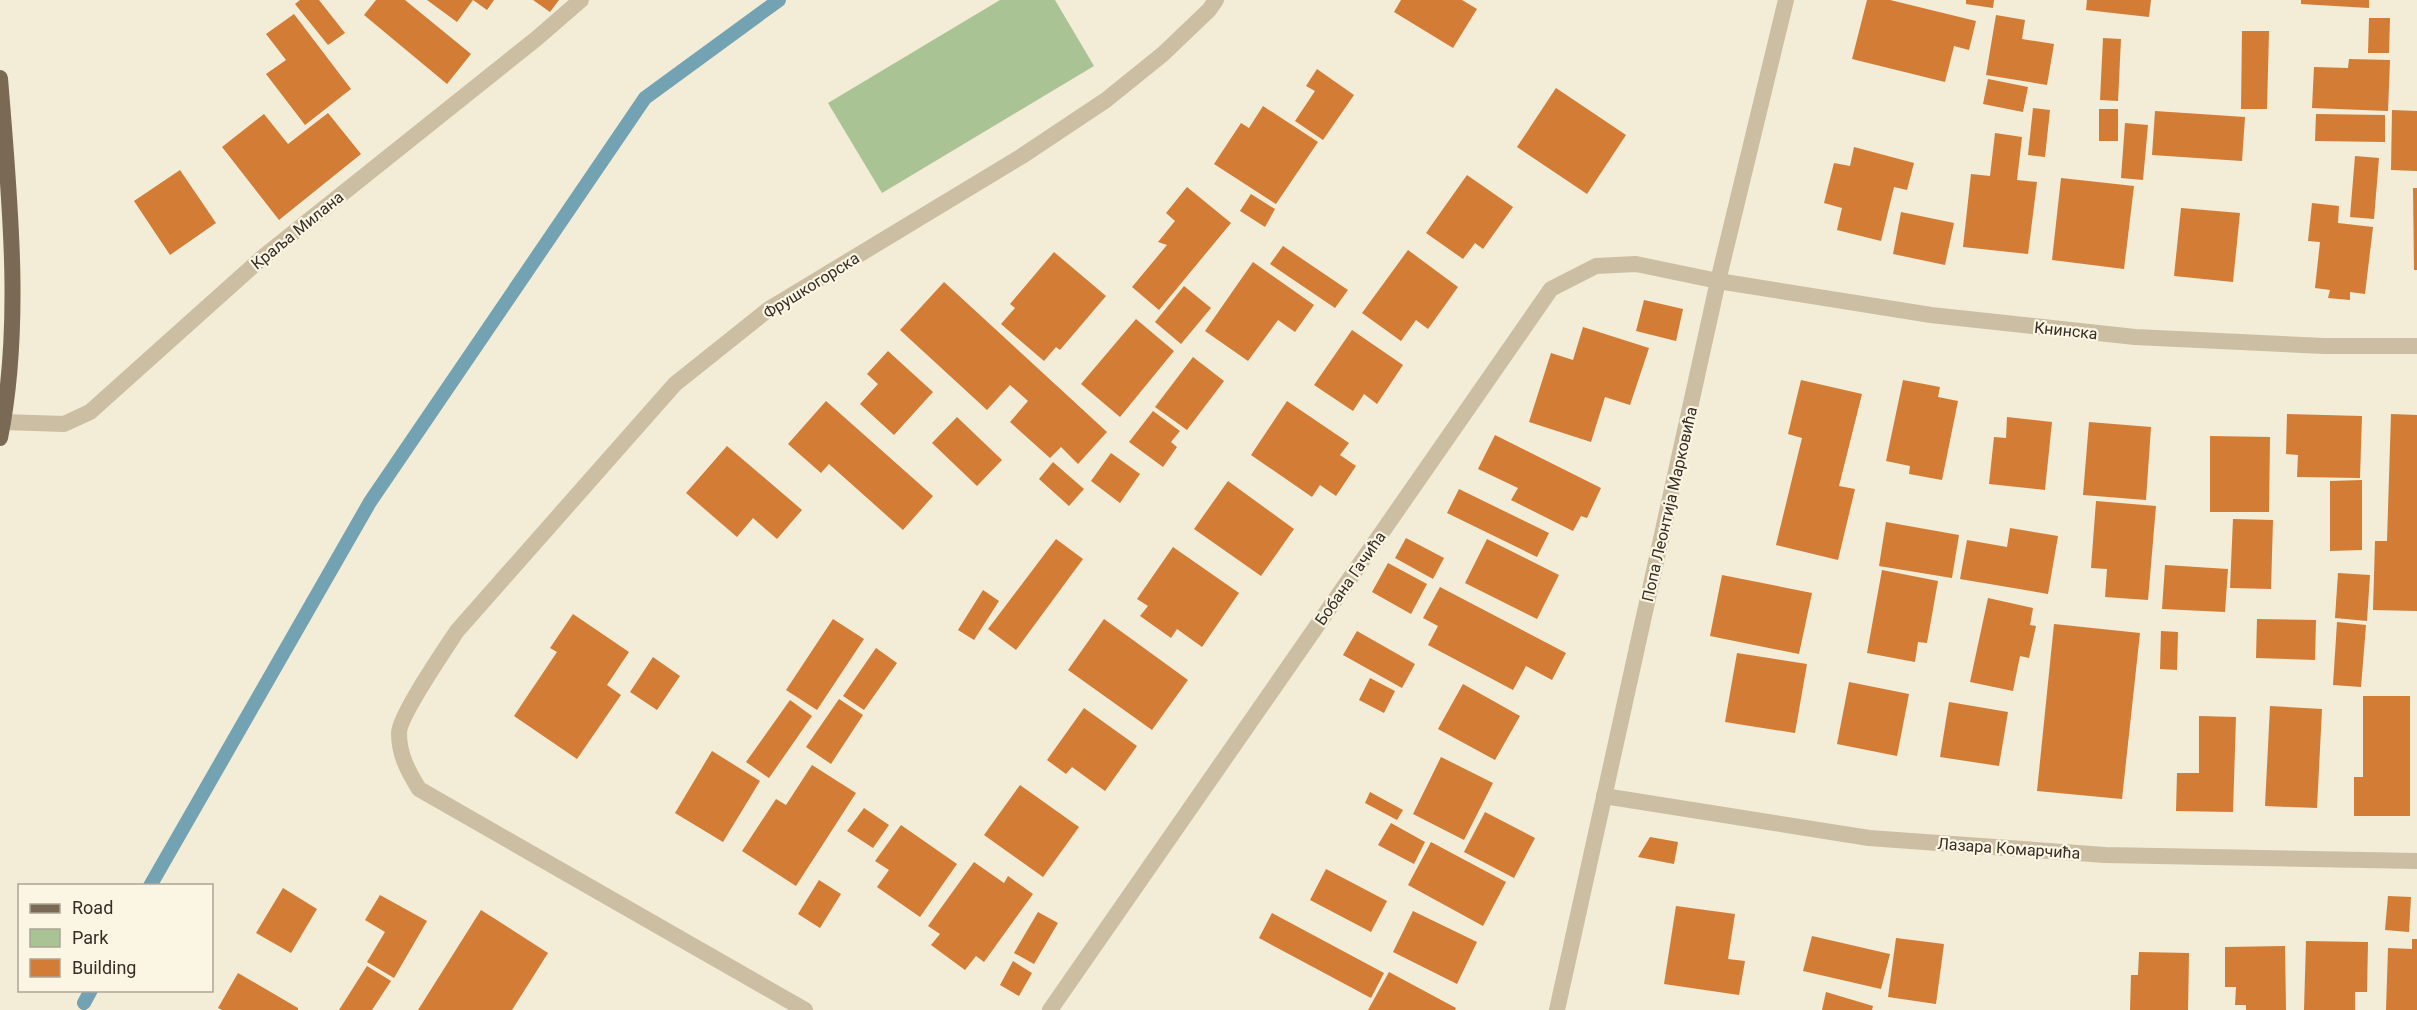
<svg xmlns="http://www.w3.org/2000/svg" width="2417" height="1010" font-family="Roboto,sans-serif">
	<rect width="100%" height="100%" fill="#f3ecd6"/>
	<path fill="#aac395" d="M1000,0H1055L1094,66L882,193L828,103Z"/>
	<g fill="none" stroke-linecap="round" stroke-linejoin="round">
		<g stroke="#73a3b3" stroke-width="14">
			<path d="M150,886L370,502L645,98L779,0"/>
			<path d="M84,1003L91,990"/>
		</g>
	</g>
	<g fill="#d27c36">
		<path d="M300,0H319L345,33L328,45L295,4Z"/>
		<path d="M376,0H405L471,54L447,84L364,15Z"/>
		<path d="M427,0H494L487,10L473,0L457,22Z"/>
		<path d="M533,0H559L550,12Z"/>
		<path d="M1401,0H1462L1477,9L1453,48L1394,12Z"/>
		<path d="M1867,0H1890L1976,21L1969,50L1954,46L1945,82L1852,59Z"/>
		<path d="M1966,0H1994L1993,8L1966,4Z"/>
		<path d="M2087,0H2151L2149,17L2086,10Z"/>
		<path d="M2301,0H2369V8L2301,4Z"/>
		<path d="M294,14L351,89L305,125L266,74L286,60L266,34Z"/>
		<path d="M1996,15L2025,20L2022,39L2054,44L2047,85L1986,75Z"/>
		<path d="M2369,18H2390L2389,53H2368Z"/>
		<path d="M2242,31H2269L2267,109H2241Z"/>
		<path d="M2103,38L2121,39L2118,101L2100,100Z"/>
		<path d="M2349,59L2390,60L2388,111L2312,108L2314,67L2348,68Z"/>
		<path d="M1317,69L1354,95L1323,140L1295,121L1315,91L1306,86Z"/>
		<path d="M1988,79L2028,87L2023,112L1983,104Z"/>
		<path d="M1556,88L1626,135L1587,194L1517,147Z"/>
		<path d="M1263,106L1318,142L1276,204L1214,164L1241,123L1249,128Z"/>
		<path d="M2033,108L2050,110L2045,157L2028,155Z"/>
		<rect x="2099" y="109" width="19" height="32"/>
		<path d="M2392,110L2417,111V171L2391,170Z"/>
		<path d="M2155,111L2245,117L2242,161L2152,155Z"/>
		<path d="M328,113L361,154L279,220L222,147L264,114L288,144Z"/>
		<path d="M2316,114L2385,115V142L2315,141Z"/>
		<path d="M2125,123L2148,125L2143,180L2121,178Z"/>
		<path d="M1995,133L2022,137L2017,180L2037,182L2028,254L1963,247L1971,174L1990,176Z"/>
		<path d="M1854,147L1914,163L1907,190L1894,187L1881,241L1837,230L1842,208L1824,203L1834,163L1850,166Z"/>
		<path d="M2355,156L2379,158L2374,219L2350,217Z"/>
		<path d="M180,170L216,223L170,255L134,201Z"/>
		<path d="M1467,175L1513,207L1483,249L1475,243L1463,259L1426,233Z"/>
		<path d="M2061,178L2134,186L2124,269L2052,260Z"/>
		<path d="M1187,187L1231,223L1159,310L1132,287L1167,245L1158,242L1175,221L1166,213Z"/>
		<path d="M2413,188H2417V270H2414Z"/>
		<path d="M1251,194L1275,209L1265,227L1240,211Z"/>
		<path d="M2312,203L2339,206L2338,223L2373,227L2365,294L2350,292V300L2328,298L2330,290L2315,288L2320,242L2308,241Z"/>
		<path d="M2181,208L2240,213L2233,282L2174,276Z"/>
		<path d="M1901,212L1954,223L1945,265L1893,254Z"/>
		<path d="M1283,246L1348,290L1335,308L1270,264Z"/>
		<path d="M1408,250L1458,287L1428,329L1416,320L1401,341L1362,313Z"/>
		<path d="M1054,252L1106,296L1060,350L1056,347L1044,361L1001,324L1015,308L1010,304Z"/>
		<path d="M1253,262L1314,305L1295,332L1278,320L1248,361L1205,331Z"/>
		<path d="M944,282L1107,432L1078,464L1061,447L1050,458L1010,422L1028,401L1010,385L987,410L900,330Z"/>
		<path d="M1184,286L1211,308L1181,344L1155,322Z"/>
		<path d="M1644,300L1683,309L1676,341L1636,331Z"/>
		<path d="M1136,319L1174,351L1120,417L1081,384Z"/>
		<path d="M1583,327L1649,348L1630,405L1605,397L1591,442L1529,422L1551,353L1573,360Z"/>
		<path d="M1352,330L1403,365L1377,404L1364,394L1353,411L1314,385Z"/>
		<path d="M888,351L933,392L894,435L860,404L878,384L867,374Z"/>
		<path d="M1193,357L1224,381L1187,430L1155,407Z"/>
		<path d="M1801,380L1862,394L1839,486L1855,489L1838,560L1776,545L1802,438L1788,434Z"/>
		<path d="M1903,380L1940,387L1938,397L1958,401L1942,480L1909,474L1910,466L1886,461Z"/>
		<path d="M826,401L933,496L903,530L829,464L821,473L788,444Z"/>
		<path d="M1287,401L1349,443L1340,455L1356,466L1336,496L1320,485L1312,497L1251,455Z"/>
		<path d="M1153,411L1180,431L1171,442L1177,447L1163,467L1129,442Z"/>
		<path d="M2287,414L2362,416L2360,478L2297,477L2298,455L2286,454Z"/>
		<path d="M2391,414L2417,415V611L2373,610L2375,541H2387Z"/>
		<path d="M957,417L1002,460L977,486L932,443Z"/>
		<path d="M2007,417L2052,422L2045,490L1989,484L1994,437L2006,438Z"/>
		<path d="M2089,422L2151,427L2146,500L2083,495Z"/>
		<path d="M1495,435L1601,488L1587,518L1581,516L1573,531L1511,500L1518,488L1478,469Z"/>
		<path d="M2210,436L2270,437L2269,512H2210Z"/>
		<path d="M727,446L802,510L777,539L753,518L737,537L686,493Z"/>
		<path d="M1111,453L1140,474L1120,503L1091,481Z"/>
		<path d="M1053,462L1084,489L1069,506L1039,479Z"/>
		<path d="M2362,480V550L2330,551V481Z"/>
		<path d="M1228,481L1294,529L1261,576L1194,529Z"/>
		<path d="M1459,489L1549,533L1537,557L1447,513Z"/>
		<path d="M2096,501L2156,506L2148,600L2105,597L2107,569L2091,568Z"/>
		<path d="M2233,519L2273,520L2271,589L2230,588Z"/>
		<path d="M1886,522L1959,535L1952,578L1879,566Z"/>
		<path d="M2010,528L2058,536L2048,594L1960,579L1967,540L2007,547Z"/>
		<path d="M1406,538L1444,558L1433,579L1395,558Z"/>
		<path d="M1056,539L1083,559L1016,650L988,629Z"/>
		<path d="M1487,539L1559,575L1537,619L1465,583Z"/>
		<path d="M1173,547L1239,593L1202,647L1177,629L1171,638L1140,616L1148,606L1137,599Z"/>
		<path d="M1388,563L1427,584L1411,614L1372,592Z"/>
		<path d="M2165,565L2228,569L2225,612L2162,609Z"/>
		<path d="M1882,570L1938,581L1927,643L1918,642L1915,662L1867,653Z"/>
		<path d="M2338,573L2370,575L2367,621L2335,618Z"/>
		<path d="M1722,575L1812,593L1799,654L1710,636Z"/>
		<path d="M1440,587L1566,653L1552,680L1526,666L1513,690L1428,645L1438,626L1423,618Z"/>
		<path d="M983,590L999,601L974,640L958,630Z"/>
		<path d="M1988,598L2033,608L2030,625L2036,626L2029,658L2020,656L2013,691L1970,682Z"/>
		<path d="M573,614L629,652L607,685L621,695L577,759L514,716L557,652L550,648Z"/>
		<path d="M833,619L864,639L817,710L786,690Z"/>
		<path d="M1104,619L1188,680L1152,730L1068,670Z"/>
		<path d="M2257,619L2316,620L2315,660L2256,658Z"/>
		<path d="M2337,622L2366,625L2361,687L2333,685Z"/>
		<path d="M2054,624L2140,633L2122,799L2037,791Z"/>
		<path d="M1357,631L1415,664L1402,688L1343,655Z"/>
		<path d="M2161,631L2178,632L2177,670L2160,669Z"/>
		<path d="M876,648L897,663L864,710L843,696Z"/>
		<path d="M1737,653L1807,664L1795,733L1725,722Z"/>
		<path d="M653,657L680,676L657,710L630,692Z"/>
		<path d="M1370,678L1395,691L1384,713L1359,700Z"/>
		<path d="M1849,682L1909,694L1897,756L1837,744Z"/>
		<path d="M1463,684L1520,716L1495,760L1438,729Z"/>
		<path d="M2363,696H2410V816H2354V777H2363Z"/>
		<path d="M839,699L863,715L831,764L806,747Z"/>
		<path d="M790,700L812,716L769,778L746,762Z"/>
		<path d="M1949,702L2008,712L1999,766L1940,757Z"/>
		<path d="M2270,706L2322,709L2317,808L2265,806Z"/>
		<path d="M1084,708L1137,746L1105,791L1072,767L1066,774L1047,760Z"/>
		<path d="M2199,716L2236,717L2233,812L2176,811L2177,773H2199Z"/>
		<path d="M712,751L760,781L723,842L675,813Z"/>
		<path d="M1441,757L1493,783L1464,840L1413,814Z"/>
		<path d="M812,765L856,793L796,886L742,851L776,799L786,805Z"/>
		<path d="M1020,785L1079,827L1043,877L984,835Z"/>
		<path d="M1370,792L1403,810L1397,820L1365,803Z"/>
		<path d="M864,808L889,825L873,848L847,831Z"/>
		<path d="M1485,812L1535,838L1514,878L1464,852Z"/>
		<path d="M1391,823L1425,842L1414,864L1378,845Z"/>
		<path d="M901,825L957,864L920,917L877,887L889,870L875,861Z"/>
		<path d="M1650,837L1678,842L1674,864L1638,857Z"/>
		<path d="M1431,842L1506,882L1483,926L1408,885Z"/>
		<path d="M974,862L1004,883L1008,876L1033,894L984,962L976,956L965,970L931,945L940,934L928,926Z"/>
		<path d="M1326,869L1387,901L1371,932L1310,900Z"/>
		<path d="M819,880L841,894L820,928L798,914Z"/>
		<path d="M283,888L317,909L291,953L256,933Z"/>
		<path d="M380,895L427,921L394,978L367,962L385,932L365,920Z"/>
		<path d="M2388,896L2411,897L2409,932L2385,930Z"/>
		<path d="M1676,906L1735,914L1728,959L1745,961L1739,995L1664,984Z"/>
		<path d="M481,910L548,953L512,1010H418Z"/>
		<path d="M1413,911L1477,942L1457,984L1393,952Z"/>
		<path d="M1038,912L1058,923L1034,964L1014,953Z"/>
		<path d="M1272,913L1384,973L1371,998L1259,938Z"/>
		<path d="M1812,936L1890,954L1881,989L1803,971Z"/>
		<path d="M1896,938L1944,944L1936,1004L1888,997Z"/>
		<path d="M2412,939H2417V1010H2386L2388,948L2412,949Z"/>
		<path d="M2306,941L2368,942L2367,992H2355V1010H2304Z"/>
		<path d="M2285,946L2286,1010H2246V1005H2235L2236,987H2225V947Z"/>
		<path d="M2139,952L2189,953L2188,1010H2130L2131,975H2138Z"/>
		<path d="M1013,961L1032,973L1019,996L1000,985Z"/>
		<path d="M367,966L391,981L372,1010H339Z"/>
		<path d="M1389,972L1456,1008L1455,1010H1368Z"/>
		<path d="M238,973L298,1008V1010H222L218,1008Z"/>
		<path d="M1826,992L1873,1006L1872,1010H1822Z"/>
	</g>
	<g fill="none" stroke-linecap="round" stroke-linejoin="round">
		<g stroke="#ccbea2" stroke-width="16">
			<path d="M3,422L64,424L90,412L263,257L536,39L581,0"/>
			<path d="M1604,796L1869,838L2105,855L2417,861"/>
			<path d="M805,1010L419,789C408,771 399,755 399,733C399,716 446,648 457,631L675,384L769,309L1022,156L1106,100L1163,54L1209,10L1216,0"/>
			<path d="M1050,1010L1551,289L1596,266L1636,264L1718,281L1931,315L2135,337L2324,346H2417"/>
			<path d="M1557,1010L1718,281L1786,0"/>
		</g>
		<path stroke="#7a6954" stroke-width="16" d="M0,78C9,193 23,324 0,438"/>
	</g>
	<g text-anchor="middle" stroke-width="4.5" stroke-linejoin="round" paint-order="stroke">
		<g font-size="16" fill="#362e25" stroke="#fbf5e3">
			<text transform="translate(297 230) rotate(-39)" y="6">Краља Милана</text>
			<text transform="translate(811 285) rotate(-32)" y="6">Фрушкогорска</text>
			<text transform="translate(2066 330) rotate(6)" y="6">Книнска</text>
			<text transform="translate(1669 504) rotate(-77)" y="6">Попа Леонтија Марковића</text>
			<text transform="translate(1350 578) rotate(-55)" y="6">Бобана Гачића</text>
			<text transform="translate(2009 848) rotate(4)" y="6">Лазара Комарчића</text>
		</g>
	</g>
	<rect x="18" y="884" width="195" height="108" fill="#fbf5e3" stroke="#aca597" stroke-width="1.5"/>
	<rect x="30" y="904" width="30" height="9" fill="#7a6954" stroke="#aca597" stroke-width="1.5"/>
	<text x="72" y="914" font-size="18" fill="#362e25">Road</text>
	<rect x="30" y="929" width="30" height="18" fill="#aac395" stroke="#aca597" stroke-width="1.5"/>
	<text x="72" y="944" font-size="18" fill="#362e25">Park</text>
	<rect x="30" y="959" width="30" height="18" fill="#d27c36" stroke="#aca597" stroke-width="1.5"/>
	<text x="72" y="974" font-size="18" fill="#362e25">Building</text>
</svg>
